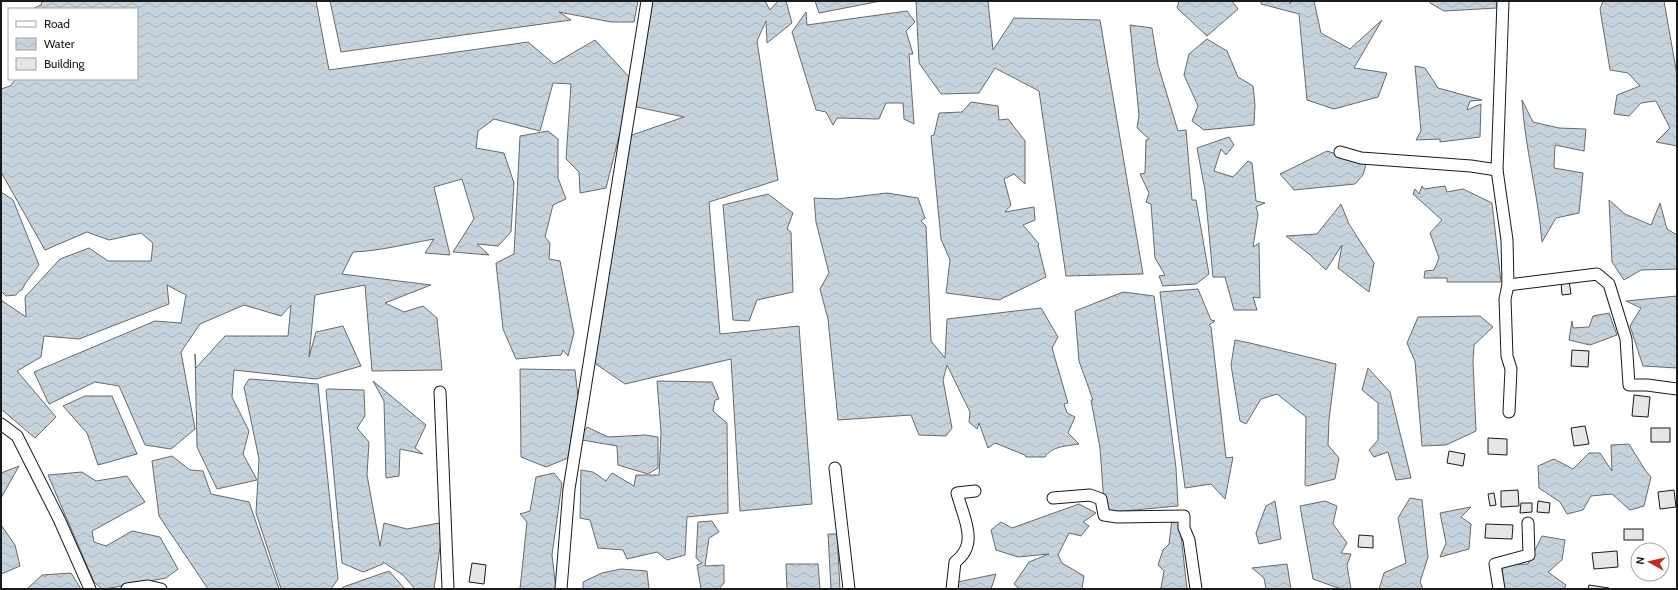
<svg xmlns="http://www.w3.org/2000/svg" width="1678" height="590" font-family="Cabin,sans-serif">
	<defs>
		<pattern id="water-waves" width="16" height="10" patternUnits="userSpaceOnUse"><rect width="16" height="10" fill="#c6d2dc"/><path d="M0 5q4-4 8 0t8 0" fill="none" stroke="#aab4bc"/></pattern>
	</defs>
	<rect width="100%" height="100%" fill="#fff"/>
	<g fill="url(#water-waves)" stroke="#6a6a6a">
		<path d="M42,1H316L329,70L528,42L554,64L595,40L631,79L628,101L606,188L580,193L579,172L566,159L571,84L553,83L540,131L494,119L478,131L476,148L504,153L514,183L511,232L498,246L477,244L489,255L453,252L474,219L462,179L434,187L450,255L425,253L434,239C406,244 380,251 353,252L342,274L431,285L385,303L404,312L423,306L437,318L442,370L372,371L365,285L315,295L309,357L316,332L343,326L361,366L316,379L234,370L232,397L249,431L243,454L257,480L217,489L197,447L195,354L196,368L225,336H288L291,305L281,316L244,305L200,324L181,352L195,429L171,449L145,445L119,386L95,382L49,404L34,372L155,321L181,323L186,295L167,285L169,304L79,339L44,336L41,357L17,371L56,417L35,438L1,409V300L26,317L25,297L60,259L89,248L108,261H151L153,243L141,233L109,240L87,232L45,250L1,172V89L10,86L16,79H137V9H32L41,5Z"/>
		<path d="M330,1H638L634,22H611L559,12L571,20L341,52Z"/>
		<path d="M651,1H765L770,10L778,1H786L792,23L767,43L766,21L757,41L778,180L709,202L720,334L799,326L812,504L740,511L731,359L625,384L593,362L623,161L632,135L684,117L632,106Z"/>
		<path d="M815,1H881L819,13Z"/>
		<path d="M916,1H988L993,50L1014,18L1100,20L1143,274L1066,276L1039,91L995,68L979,93L941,94L919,63Z"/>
		<path d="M1179,1H1232L1238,9L1207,36L1177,8Z"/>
		<path d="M1261,1H1290V4L1292,1H1314L1321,33L1350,49L1382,20L1354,68L1387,73L1378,97L1334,109L1307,100L1299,14L1261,4Z"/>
		<path d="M1430,1H1496L1497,8L1444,11L1430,3Z"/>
		<path d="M1603,1H1664L1677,75V146L1656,142L1670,128L1656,101L1641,103L1629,116L1614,114L1617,95L1640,86L1628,73L1610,70L1600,9Z"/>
		<path d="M907,11L915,22L906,31L913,54H909L914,124L904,119L903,103H886L879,119L837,118L833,125L826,112L816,110L792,32L806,12L807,25Z"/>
		<path d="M1130,25L1152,28L1158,65L1178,131L1186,130L1192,200H1196L1209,274L1196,284L1163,286L1159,276L1165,275L1155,258L1151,204L1146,202L1149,193L1140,174L1145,173L1146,140L1149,139L1137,128L1139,115Z"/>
		<path d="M1207,39L1227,51L1238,77L1253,86L1255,105L1254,125L1204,130L1192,121L1198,106L1184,75L1189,54Z"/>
		<path d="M1415,66L1425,68L1438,88L1482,100L1470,101L1467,110L1481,104L1480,137L1440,142V139L1416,140L1421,131Z"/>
		<path d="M1522,100L1533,122L1559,128L1586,129L1584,151L1555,145L1554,168L1583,173L1579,213L1556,218L1542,242C1538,194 1525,148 1522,100Z"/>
		<path d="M971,102L998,106L999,120L1008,119L1025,141V184L1014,174L1004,179L1011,205L1005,212L1034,207L1035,220L1023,225L1039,244L1038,245L1046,277L999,300L946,293L950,260L941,239L931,136L934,135L939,113L962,112Z"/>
		<path d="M548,131L558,139V178L566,199L553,205L545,237L550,243L549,259L560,261L574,333L568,356L563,350L561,355L516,359L503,329L496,263L514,254L520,136Z"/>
		<path d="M1229,137L1234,145L1226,155L1221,149L1214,171L1233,177L1248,161L1252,163L1256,201L1265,203L1256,207L1258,215L1253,247L1259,243L1260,298L1253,297L1257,310H1234L1225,277H1213L1205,190L1197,148Z"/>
		<path d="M1327,151L1366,164L1363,175L1355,184L1294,190L1280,174Z"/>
		<path d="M1422,186L1424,189L1445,186L1447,192L1463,189L1492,203L1501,282H1447V278H1424L1425,271L1434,270L1439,258L1430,233L1442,220L1413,194L1415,189L1419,194Z"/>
		<path d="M1,192L13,200L39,265L25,284L22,290H20L16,295L6,296L1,291Z"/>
		<path d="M887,193L918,198L925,218L921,221L926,226L931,341L945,358L947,319L1041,308L1058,337L1052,348L1068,403L1064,404L1067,413L1075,417L1068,433L1079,444C1068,446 1051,446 1045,457H1026L1025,455L995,443L988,448L979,423L977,429L969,422L970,412L947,365L943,380L952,428L946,436L919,435L911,415L838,420L828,319L820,289L829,273L816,222L814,198L837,199Z"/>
		<path d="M768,194L793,213L787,229L791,232L793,292L757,300L749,321L733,320L723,205Z"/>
		<path d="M1609,200L1625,214L1651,225L1660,203L1667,229L1677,235V269L1641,270L1624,280L1612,262Z"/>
		<path d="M1341,204L1349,224L1374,263L1369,292L1338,268L1342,245L1326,270L1309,254L1286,236L1317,234Z"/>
		<path d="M1198,289L1211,320L1215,321L1209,325L1211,327L1226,458L1233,457L1225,499L1211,484L1185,488L1160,292Z"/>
		<path d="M1123,292L1154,296L1176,468L1178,506L1112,512L1104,504L1100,448L1091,400H1093L1079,361L1075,311Z"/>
		<path d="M1677,296V368L1643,366L1630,326L1641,308L1626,301Z"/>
		<path d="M1609,313L1617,335L1590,345L1569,340L1572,321L1573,328L1589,327L1593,316Z"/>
		<path d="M1480,316L1493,327L1474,345L1473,361L1476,431L1446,445L1422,446L1415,361L1407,343L1418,317Z"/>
		<path d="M1235,340L1250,343L1336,364L1329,420L1328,445L1339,458L1335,479L1307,486L1305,485L1306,417L1277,394L1261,399L1246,424L1240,421L1231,365Z"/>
		<path d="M1368,368L1390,392L1411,478L1396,480L1388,452L1374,457L1369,450L1378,440V403L1362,390Z"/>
		<path d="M520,369L575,370L578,397L568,458L546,467L521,457Z"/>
		<path d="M249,379L318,384L338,579L331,589H281L256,513L259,459L244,387Z"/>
		<path d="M373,381L426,425L415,448L423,454L400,449L399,476L386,478L384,401Z"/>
		<path d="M657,381L712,382L719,399L715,400L713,411L727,423L728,513L687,517L685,555L667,560L657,552L627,559L623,550L598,548L590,520L580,518L581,470L593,472L606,481L612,473L634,486L636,475H659L661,432Z"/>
		<path d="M328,389L364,390L365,416L357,428L369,442L367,475L380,546L384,523L407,529L439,523L442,533L434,589H415L403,575L383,562V564L363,572L342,563L326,390Z"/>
		<path d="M85,396H112L137,454L98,465L87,433L63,406Z"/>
		<path d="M587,427L608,437L645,435L658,437V468L648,474L618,465L617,446L582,440L581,436Z"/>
		<path d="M1629,444L1645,470L1651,477L1644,506L1630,510L1612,494L1591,496L1583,510L1567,514L1560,502L1539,488L1538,466L1554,459L1573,469L1589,453H1600L1612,471L1611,445Z"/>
		<path d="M172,456L190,470L203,471L211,494L249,502L279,589H208L159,516L152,461Z"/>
		<path d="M19,466L1,498V473Z"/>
		<path d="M82,472L96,481L127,476L145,502L92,531L94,542L106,546L132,531L160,537L178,569L166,578L105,589H102L94,582L48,475Z"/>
		<path d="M554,473L562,483L552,555L556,589H520L527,522L520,514L530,511L536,477Z"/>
		<path d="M1410,498L1422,500L1428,557L1420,582L1423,589H1379L1384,573L1406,563L1398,518Z"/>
		<path d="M1275,501L1281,539L1259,544L1256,533L1266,506Z"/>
		<path d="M1325,501L1337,506L1333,524L1347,543L1341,553L1351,554L1347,565L1351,589H1341L1313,579L1300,506Z"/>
		<path d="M1079,504L1096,513L1083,522L1089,526L1081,536L1069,533L1058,555L1062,563L1084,576L1082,589H1019L1014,584L1029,562L1049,554L1018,557L996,550L991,530L1001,522L1012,528Z"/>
		<path d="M1471,507L1461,517L1471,524L1469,549L1440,557L1446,543L1440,513Z"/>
		<path d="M1179,517L1187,589H1157L1161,588L1164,571L1158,565L1163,550L1169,544L1172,519Z"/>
		<path d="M712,521L719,532L709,538L705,566L724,565V583L719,589H701L697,565L702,563L696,558L698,522Z"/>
		<path d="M1,525L15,545L20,566L1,574Z"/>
		<path d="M828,534H837L840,589H831Z"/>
		<path d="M1542,536L1565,540L1562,560L1548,572L1566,585L1564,589H1504L1502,565L1528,564Z"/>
		<path d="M786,564H818L820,589H787Z"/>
		<path d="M1287,564L1291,589H1266L1264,578L1252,568Z"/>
		<path d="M621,569L647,571L649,589H583V582L602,573Z"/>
		<path d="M389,571L405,589H341L343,587Z"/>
		<path d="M71,573L81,589H27L42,575Z"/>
		<path d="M996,574L991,589H956L958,582Z"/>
	</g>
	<g fill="#e6e6e6" stroke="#1a1a1a">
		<path d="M1569,281L1571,294L1562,295L1561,282Z"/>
		<path d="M1572,350L1589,351L1588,367L1571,366Z"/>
		<path d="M1634,395L1650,397L1648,417L1632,416Z"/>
		<path d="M1585,426L1589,444L1574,446L1571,428Z"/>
		<rect x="1651" y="428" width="19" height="14"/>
		<path d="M1488,438L1507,439V455L1488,454Z"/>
		<path d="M1449,451L1465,454L1463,466L1447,463Z"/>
		<path d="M1518,490L1519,506L1501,507V491Z"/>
		<path d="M1674,490L1676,507L1660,509L1658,492Z"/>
		<path d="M1494,493L1496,505L1490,506L1488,494Z"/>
		<path d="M1538,501L1550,503L1549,513L1537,512Z"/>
		<path d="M1521,503H1532V512L1520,513Z"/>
		<path d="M1486,524L1513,525L1512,539L1485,538Z"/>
		<rect x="1624" y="529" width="19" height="11"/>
		<path d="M1359,535L1373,536V548L1358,547Z"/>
		<path d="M1617,551L1618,567L1594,569L1592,553Z"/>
		<path d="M472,563L486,565L484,584L469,582Z"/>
		<path d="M1589,585L1609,588V589H1588Z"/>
	</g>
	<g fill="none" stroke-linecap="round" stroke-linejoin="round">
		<defs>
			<g id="minor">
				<path d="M1503,1L1497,170L1507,240L1508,285"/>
				<path d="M1340,152L1361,158L1471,166L1497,170"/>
				<path d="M440,392L448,589"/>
				<path d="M1509,412L1511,369L1507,356L1505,299L1508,285L1597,274L1609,284L1626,339L1629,385H1647L1677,389"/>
				<path d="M1,424L17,436L59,519L90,589"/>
				<path d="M835,468L849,589"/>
				<path d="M1053,498L1090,495L1101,499L1104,515L1117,517L1184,516V528L1189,540L1196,589"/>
				<path d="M127,589L148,586L161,589"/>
				<path d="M561,589L569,489L647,1"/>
				<path d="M952,589L955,562C980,544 963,517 957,493L975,491"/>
				<path d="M1499,589L1495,564L1529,555L1528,523"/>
			</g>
		</defs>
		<use href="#minor" stroke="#1a1a1a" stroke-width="13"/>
		<use href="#minor" stroke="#fff" stroke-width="11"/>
	</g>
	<rect width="1678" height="590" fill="none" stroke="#1a1a1a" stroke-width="4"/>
	<rect x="8" y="8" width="130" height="72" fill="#ffffff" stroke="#a3a3a3"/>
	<rect x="16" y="21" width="20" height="6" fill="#ffffff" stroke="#a3a3a3"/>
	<text x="44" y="28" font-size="12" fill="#1a1a1a">Road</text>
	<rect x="16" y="38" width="20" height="12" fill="url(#water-waves)" stroke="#a3a3a3"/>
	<text x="44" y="48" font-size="12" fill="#1a1a1a">Water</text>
	<rect x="16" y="58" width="20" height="12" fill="#e6e6e6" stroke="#a3a3a3"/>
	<text x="44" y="68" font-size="12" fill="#1a1a1a">Building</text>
	<g transform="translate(1650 562) rotate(278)"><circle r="19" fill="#ffffff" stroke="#a3a3a3"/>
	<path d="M0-3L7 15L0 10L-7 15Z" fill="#c62828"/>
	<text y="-6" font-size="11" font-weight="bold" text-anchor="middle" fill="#1a1a1a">N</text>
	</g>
</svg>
